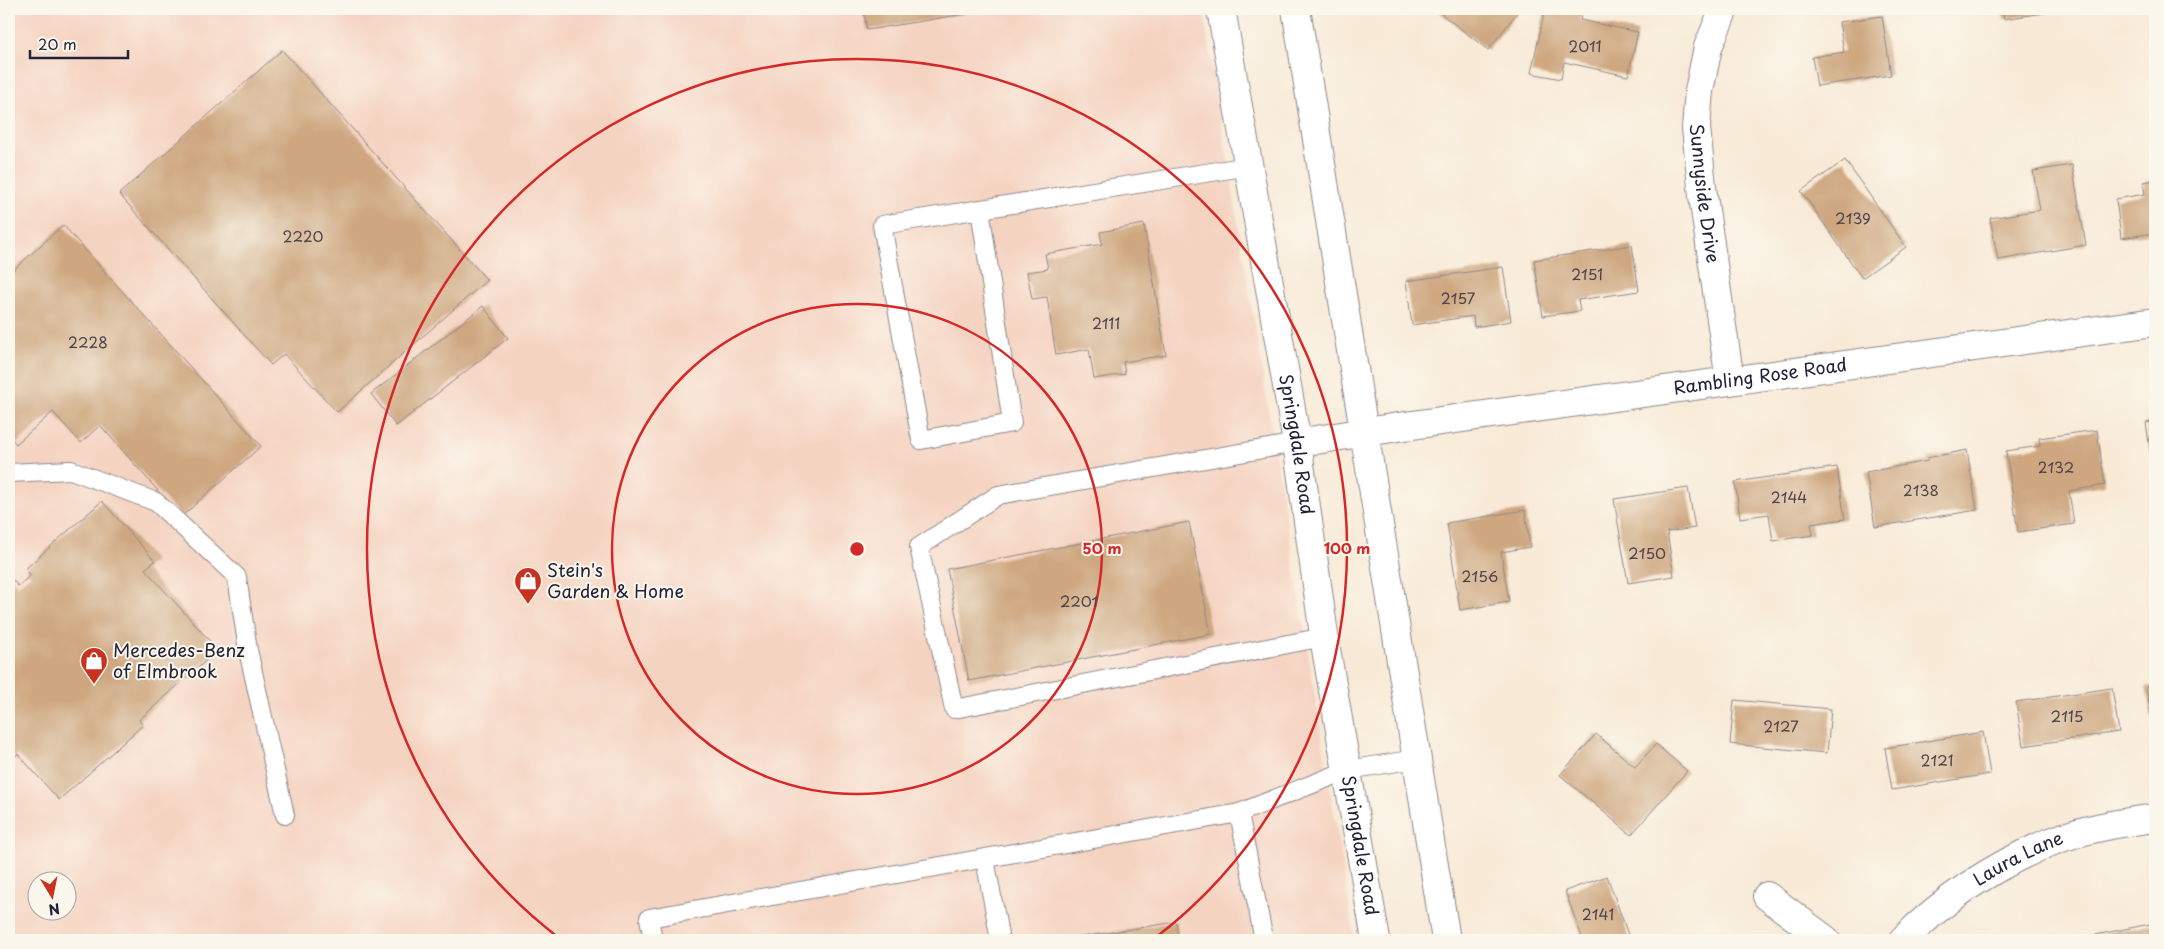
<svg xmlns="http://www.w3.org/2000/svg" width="2164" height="949" font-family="'Playpen Sans',sans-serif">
	<rect width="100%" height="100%" fill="#fbf7ec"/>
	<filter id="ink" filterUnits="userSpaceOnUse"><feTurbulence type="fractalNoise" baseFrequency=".02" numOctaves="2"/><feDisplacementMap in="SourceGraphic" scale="10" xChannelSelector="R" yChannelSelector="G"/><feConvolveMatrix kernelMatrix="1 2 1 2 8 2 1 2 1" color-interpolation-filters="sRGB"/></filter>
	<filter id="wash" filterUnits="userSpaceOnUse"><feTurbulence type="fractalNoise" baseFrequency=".0096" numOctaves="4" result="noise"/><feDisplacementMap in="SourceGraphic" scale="20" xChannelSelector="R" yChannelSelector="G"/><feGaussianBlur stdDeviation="1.12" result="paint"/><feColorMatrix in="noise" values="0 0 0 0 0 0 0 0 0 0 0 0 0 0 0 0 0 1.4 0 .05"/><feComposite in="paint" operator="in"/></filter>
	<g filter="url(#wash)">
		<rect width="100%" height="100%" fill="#f8ead7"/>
		<path fill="#f5d3c1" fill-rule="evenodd" d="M9,9H1203L1355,940H9ZM38,882H68V912H38Z"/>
		<g id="blocks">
			<g fill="#cea780">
				<path d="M863,9H989V10L867,30Z"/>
				<path d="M1435,9H1512L1517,13L1488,50Z"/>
				<path d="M1545,9H1582L1580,20L1638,32L1628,76L1564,62L1561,79L1531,73Z"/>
				<path d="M2002,9H2050V12L2004,19Z"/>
				<path d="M1882,16L1891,75L1817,86L1812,57L1844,52L1839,22Z"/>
				<path d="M282,50L487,280L337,412L284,354L271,365L119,194Z"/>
				<path d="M1845,160L1906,247L1862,278L1801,191Z"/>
				<path d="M2072,165L2086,245L1998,260L1990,218L2040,210L2033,171Z"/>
				<path d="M2155,180V233L2121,238L2116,199L2145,194L2143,182Z"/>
				<path d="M1144,224L1166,355L1123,362L1125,374L1094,379L1089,349L1056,355L1047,297L1032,299L1027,272L1048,269L1045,254L1102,244L1100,232Z"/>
				<path d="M63,225L261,446L181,517L100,425L81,443L53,412L16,444L9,436V274Z"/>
				<path d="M1632,245L1639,291L1578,300L1580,311L1543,316L1534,260Z"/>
				<path d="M1503,267L1511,321L1474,327L1473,316L1412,325L1406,281Z"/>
				<path d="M483,306L508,338L396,426L371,394Z"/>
				<path d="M2155,421V476H2154L2146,423Z"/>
				<path d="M2097,430L2105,485L2069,491L2074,524L2018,532L2006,451L2040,446L2039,438Z"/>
				<path d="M1967,450L1977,510L1875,527L1866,472L1928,461L1927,458Z"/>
				<path d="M1837,467L1845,519L1811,524L1813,535L1773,541L1769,514L1740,518L1735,482Z"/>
				<path d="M1688,488L1695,528L1667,532L1674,576L1628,583L1614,499Z"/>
				<path d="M102,501L155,561L145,569L218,650L139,720L143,725L59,800L18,754L9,762V576L18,586L31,575L25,569Z"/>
				<path d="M1525,510L1530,547L1501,552L1509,602L1460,610L1447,523Z"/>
				<path d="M1189,522L1211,634L969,681L947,569Z"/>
				<path d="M2155,685V730H2154L2146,687Z"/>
				<path d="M2112,688L2119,732L2023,746L2016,702Z"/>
				<path d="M1734,700L1831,709L1827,753L1730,744Z"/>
				<path d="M1983,732L1990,774L1892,790L1885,748Z"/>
				<path d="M1596,734L1635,767L1656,744L1687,771L1631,835L1560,775Z"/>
				<path d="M1607,876L1630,940H1583L1565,891Z"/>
				<path d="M1176,922L1179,940H1068V939Z"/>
				<path d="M2155,923V940H2091L2090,936Z"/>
			</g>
		</g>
	</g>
	<g filter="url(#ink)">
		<use href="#blocks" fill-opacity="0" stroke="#8d8689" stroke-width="1"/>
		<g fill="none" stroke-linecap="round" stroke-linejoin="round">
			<defs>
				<g id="service">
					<path d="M980,209L1012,423L921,440L882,225L1249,166"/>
					<path d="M1297,443L998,495L919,547L954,709L1324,637"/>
					<path d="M9,473L71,470L156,502L237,577L248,650L285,815"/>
					<path d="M1239,813L1348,770L1416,759"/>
					<path d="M985,859L1000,940"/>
					<path d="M653,940L649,918L1239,813L1264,940"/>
				</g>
				<g id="minor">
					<path id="s1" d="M1724,9L1708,47L1699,91L1696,128L1703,196L1730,381"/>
					<path id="s2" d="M1297,443L1398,427L2155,322"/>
					<path d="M1767,896L1826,940"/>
					<path id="s3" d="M1903,940C1944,899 1994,866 2048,843C2082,829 2119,823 2155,818"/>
				</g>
				<g id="tertiary">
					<path id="s4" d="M1221,9L1297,443L1326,649L1376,940"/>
					<path d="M1296,9L1446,940"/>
				</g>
			</defs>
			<use href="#service" stroke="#8d8689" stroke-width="20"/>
			<use href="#minor" stroke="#8d8689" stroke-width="30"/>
			<use href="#tertiary" stroke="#8d8689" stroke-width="30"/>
			<use href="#service" stroke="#fff" stroke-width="18"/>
			<use href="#minor" stroke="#fff" stroke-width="28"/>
			<use href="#tertiary" stroke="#fff" stroke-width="28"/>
		</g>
	</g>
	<g fill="none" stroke="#d62828" stroke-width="2.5">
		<circle cx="857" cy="549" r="245"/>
		<path d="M559 938A490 490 0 1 1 1155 938"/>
	</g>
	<defs>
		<symbol id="shop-pin" viewBox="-11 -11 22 30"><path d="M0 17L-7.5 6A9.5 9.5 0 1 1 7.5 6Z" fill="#c8321e" stroke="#fbf7ec"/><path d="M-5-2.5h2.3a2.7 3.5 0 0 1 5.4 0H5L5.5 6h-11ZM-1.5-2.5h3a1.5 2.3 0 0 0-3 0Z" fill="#fff"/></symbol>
	</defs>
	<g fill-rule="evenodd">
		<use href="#shop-pin" x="512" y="565" width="32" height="43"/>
		<use href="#shop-pin" x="78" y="645" width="32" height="43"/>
	</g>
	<g text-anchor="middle" stroke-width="4" stroke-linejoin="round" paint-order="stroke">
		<g font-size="15" fill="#4d434c">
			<text x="1585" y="52">2011</text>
			<text x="1853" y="224">2139</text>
			<text x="303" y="242">2220</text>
			<text x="1587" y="280">2151</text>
			<text x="1458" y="304">2157</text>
			<text x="1106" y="329">2111</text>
			<text x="88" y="348">2228</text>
			<text x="2056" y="473">2132</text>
			<text x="1921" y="496">2138</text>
			<text x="1789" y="503">2144</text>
			<text x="1647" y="559">2150</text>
			<text x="1480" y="582">2156</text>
			<text x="1079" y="607">2201</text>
			<text x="2067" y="722">2115</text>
			<text x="1781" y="732">2127</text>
			<text x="1937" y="766">2121</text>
			<text x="1598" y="920">2141</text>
		</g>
		<g font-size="18" fill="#22223b" stroke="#fbf7ec">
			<text dy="6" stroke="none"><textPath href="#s1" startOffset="189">Sunnyside Drive</textPath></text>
			<text dy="6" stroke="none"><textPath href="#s2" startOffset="468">Rambling Rose Road</textPath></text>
			<text dy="6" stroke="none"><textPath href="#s4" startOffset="442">Springdale Road</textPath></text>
			<text dy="6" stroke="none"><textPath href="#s4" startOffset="848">Springdale Road</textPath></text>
			<text dy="6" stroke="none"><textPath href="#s3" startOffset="142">Laura Lane</textPath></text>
		</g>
		<g font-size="18" fill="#22223b" stroke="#fbf7ec" text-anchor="start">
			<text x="547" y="577">Stein's<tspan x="547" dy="21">Garden &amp; Home</tspan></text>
			<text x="113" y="657">Mercedes-Benz<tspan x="113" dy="21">of Elmbrook</tspan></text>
		</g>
	</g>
	<circle cx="857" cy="549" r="8" fill="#d62828" stroke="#fbf7ec" stroke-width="2.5"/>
	<g font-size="15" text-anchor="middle" font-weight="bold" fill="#d62828" stroke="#fbf7ec" stroke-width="4" stroke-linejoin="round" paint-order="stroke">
		<text x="1102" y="554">50 m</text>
		<text x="1347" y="554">100 m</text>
	</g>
	<rect width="2164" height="949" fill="none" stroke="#fbf7ec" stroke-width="30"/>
	<g transform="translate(52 896) rotate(170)"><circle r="24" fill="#fbf7ec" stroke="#a4a2a5"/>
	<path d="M0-4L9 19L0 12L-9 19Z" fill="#c8321e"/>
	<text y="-8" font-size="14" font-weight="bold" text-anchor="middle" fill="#22223b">N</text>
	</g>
	<path d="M30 50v8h98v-8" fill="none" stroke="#22223b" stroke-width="2.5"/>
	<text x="38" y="50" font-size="15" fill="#22223b" stroke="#fbf7ec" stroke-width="4" paint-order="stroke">20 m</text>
</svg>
